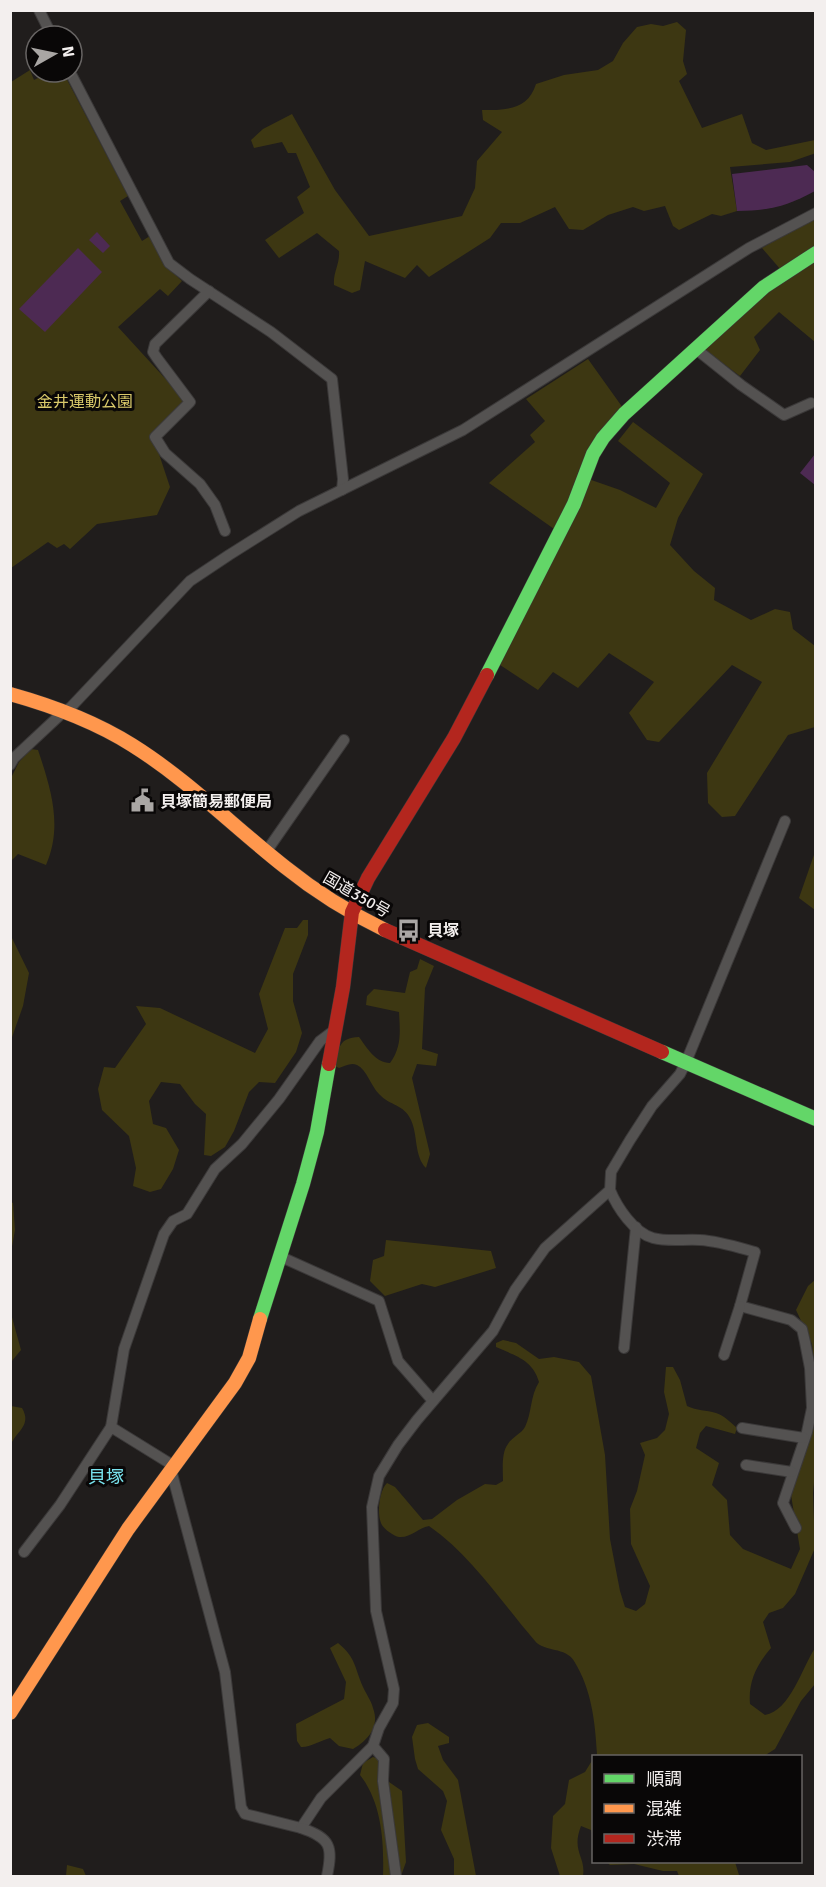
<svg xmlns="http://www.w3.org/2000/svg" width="826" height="1887" font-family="Signika,'Noto Sans JP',sans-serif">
	<rect width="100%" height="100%" fill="#201d1c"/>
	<g fill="#3d3712">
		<path d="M677,22L686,30L683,61L687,74L679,81L702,128L742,114L752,143L766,150L815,140L816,153L790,162L730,167L737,211L721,216L712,214L679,230L673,226L665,206L644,211L633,207L608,215L583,230L569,229L555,207L520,223H501L490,238L429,277L417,265L405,278L365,261L360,290L352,293L334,285C333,272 340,264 339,251L317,233L279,258L265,240L304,213L297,197L310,187L296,153H288L282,142L254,148L251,140L263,129L292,114L335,190L369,236L462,216L475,188L477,161L502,132L483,120L482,110C506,110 528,110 536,84L564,75L598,70L613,61L623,43L637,27L651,24L663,26Z"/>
		<path d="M30,70L34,80L50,72H63L128,196L120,201L142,241L150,236L166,266L182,281L168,296L160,289L118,327L183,398V404L152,433L170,487L157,515L97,524L70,549L64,544L57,548L48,542L11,568V82Z"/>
		<path d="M815,217V249L781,270L762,248Z"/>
		<path d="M815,261V342L779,312L754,337L760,350L740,376L705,350L768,289Z"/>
		<path d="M588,359L623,408L590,448L577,475L620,490L656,508L670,483L618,441L633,422L703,474L678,518L670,545L694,571L715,588L714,600L751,620L775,609L790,612L793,629L815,646V727L788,735L735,816L722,817L708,803L707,773L762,682L732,665L659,742L647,740L629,713L654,682L609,653L578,688L553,672L538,690L500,665L564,536L489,483L535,442L530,435L545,421L526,399Z"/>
		<path d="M31,749L38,750C51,789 63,826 46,865L18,854L11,861V778L19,762Z"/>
		<path d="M815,852L816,910H815L799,898Z"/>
		<path d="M303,920H308V935L293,974V1001L302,1033L296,1052L275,1083L259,1082L249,1092L234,1131L225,1147L211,1156L204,1155L206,1114L195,1104L180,1084L161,1082L149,1101L153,1124L166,1128L179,1150L173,1169L161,1189L150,1192L133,1186L136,1168L129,1136L102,1110L98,1089L104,1067L115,1068L146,1024L136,1006L160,1008L255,1053L268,1029L259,994L285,928H297Z"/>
		<path d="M10,934L29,973L23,1006L11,1040Z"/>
		<path d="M420,959L434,966L425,988L422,1049L438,1054L436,1066L417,1064L412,1078L430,1154L426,1168C414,1156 418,1135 411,1120C404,1104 390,1106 379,1094C371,1086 367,1070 357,1065C351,1062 345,1066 339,1068L335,1066C339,1048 338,1038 359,1037C367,1048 376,1063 390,1063C402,1047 400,1031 399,1012L366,1005L367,996L374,989L405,993L410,972L417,969Z"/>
		<path d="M11,1202L13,1203L15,1230L11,1252Z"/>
		<path d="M386,1240L491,1251L496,1268L435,1287L422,1284L385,1296L370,1281L373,1260L384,1256Z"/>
		<path d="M815,1280V1370L812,1344L796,1310L808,1286Z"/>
		<path d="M10,1310L21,1350L11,1362H10Z"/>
		<path d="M503,1340L516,1343L539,1359L554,1357L579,1362L591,1376L605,1455L610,1539L620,1591L625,1607L636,1611L645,1604L650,1586L631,1544L630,1509L637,1491L645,1455L640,1443L657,1438L665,1430L669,1414L664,1392L666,1367H673L680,1380L687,1406C697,1411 706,1410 716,1413C725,1416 730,1422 737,1428L735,1434L706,1426L700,1433L696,1448L719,1463L712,1485L727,1500L730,1535L743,1549L791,1569L800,1549L791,1495L801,1466L813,1422L815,1397L816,1462L813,1493L815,1548L795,1594L783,1608L769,1613L763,1622L771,1648C757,1664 748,1682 750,1704L765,1715C790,1711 802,1668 815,1648V1684L801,1701L775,1749L764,1756H595L597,1754C595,1722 592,1690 574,1661C566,1647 544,1652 535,1641C501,1602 472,1556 429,1526C418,1528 411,1538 399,1537C394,1536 383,1529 381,1523C377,1513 379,1491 387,1483L395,1487L423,1520L432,1519L457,1500L485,1484L496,1485L503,1481C503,1470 501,1453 508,1444C512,1437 521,1434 525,1427C532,1413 530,1396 539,1382C533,1360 516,1356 496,1347V1343Z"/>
		<path d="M11,1406L22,1408C32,1425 17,1431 11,1444Z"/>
		<path d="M338,1643C356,1658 354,1666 363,1687C366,1694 371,1700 373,1708C380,1727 368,1740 353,1749L339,1746L330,1738C322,1740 308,1748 301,1747L297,1741L296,1724L344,1699L346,1682L330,1648Z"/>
		<path d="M428,1723L449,1737V1743L438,1746L443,1760L458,1780L476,1876H454V1859L441,1830L447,1801L443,1791L418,1769L415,1759L412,1737L417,1725Z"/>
		<path d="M373,1757L379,1759V1775L402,1791L406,1862L401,1876H383C384,1842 382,1803 360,1775L363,1763Z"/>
		<path d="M593,1759V1837L591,1830L581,1826C571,1852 586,1856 583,1876H560L551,1848L553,1816L565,1804L569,1780L585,1772Z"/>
		<path d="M607,1862H735L739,1875L738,1876H679L677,1871H663L634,1864L610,1865Z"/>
		<path d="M67,1865L83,1869L86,1876H66Z"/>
	</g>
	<g fill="#4d2a53">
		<path d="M807,165L815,172V191C785,207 771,210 737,211L732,174Z"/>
		<path d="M97,232L110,246L103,253L89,240Z"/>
		<path d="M78,248L102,272L45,332L19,309Z"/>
		<path d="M815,454V485L800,473Z"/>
	</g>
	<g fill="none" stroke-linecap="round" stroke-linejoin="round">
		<defs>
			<g id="street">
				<path d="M39,10L52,36"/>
				<path d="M70,72L169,263L190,279L271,332L332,379L343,479L342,490"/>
				<path d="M209,291L155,344L153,352L157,358L190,402L155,437L165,453L200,484L215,505L225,531"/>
				<path d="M696,349L741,385L784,415L811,403"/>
				<path d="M10,765L14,758L59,716L71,707L190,581L229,555L299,511L463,430L749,248L816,213"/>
				<path d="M266,852L344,740"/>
				<path d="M610,1190C617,1207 634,1233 653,1238C668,1242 684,1239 700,1240C718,1241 737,1247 755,1252L740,1306L791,1320L802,1329L805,1342L810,1368L812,1408L807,1432L783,1503L796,1528"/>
				<path d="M279,1256L379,1301L398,1361L433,1401"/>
				<path d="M624,1348L636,1227"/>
				<path d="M724,1355L740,1306"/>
				<path d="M111,1427L124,1349L164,1234L173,1221L187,1214L215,1169L242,1144L279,1099L320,1041L336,1029"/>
				<path d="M742,1428L804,1438"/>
				<path d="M746,1465L792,1472"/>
				<path d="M171,1470L225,1672L241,1807L245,1814L301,1828L321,1798L373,1746"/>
				<path d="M24,1552L60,1505L111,1427L174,1466"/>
				<path d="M301,1828C331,1838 333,1847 327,1876"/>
				<path d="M396,1876L383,1781L384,1759L373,1746L379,1728L393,1703L394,1689L376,1611L372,1507L379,1476L398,1445L417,1420L493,1331L515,1290L545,1248L610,1190L611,1172L630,1140L652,1106L680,1074L686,1062L785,821"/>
			</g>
			<g id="fast">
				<path d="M487,675L574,504L593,454L603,438L624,414L764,287L816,253"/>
				<path d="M662,1052L816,1119"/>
				<path d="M260,1319L303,1184L317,1132L329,1064"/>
			</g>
			<g id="slow">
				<path d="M10,694C53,706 94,721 132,745C188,780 234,827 285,867C316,892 350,913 385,930"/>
				<path d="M10,1713L128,1529L235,1383L249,1358L260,1319"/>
			</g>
			<g id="jam">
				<path d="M385,930L662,1052"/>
				<path d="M329,1064L343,987L352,912L368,878L454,738L487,675"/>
			</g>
		</defs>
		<use href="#street" stroke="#3b3939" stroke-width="12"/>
		<use href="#fast" stroke="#3b3939" stroke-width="15"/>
		<use href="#slow" stroke="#3b3939" stroke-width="15"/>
		<use href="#jam" stroke="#3b3939" stroke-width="15"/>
		<use href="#street" stroke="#545251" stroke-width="10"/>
		<use href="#fast" stroke="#63d668" stroke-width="14"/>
		<use href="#slow" stroke="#ff974d" stroke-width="14"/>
		<use href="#jam" stroke="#b3261e" stroke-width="14"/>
	</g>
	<defs>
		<symbol id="civic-bare" viewBox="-9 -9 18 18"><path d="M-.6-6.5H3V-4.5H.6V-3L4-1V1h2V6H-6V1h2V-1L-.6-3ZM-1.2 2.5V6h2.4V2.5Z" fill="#a9a6a4" stroke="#090707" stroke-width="2.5" paint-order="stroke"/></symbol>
		<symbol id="bus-bare" viewBox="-9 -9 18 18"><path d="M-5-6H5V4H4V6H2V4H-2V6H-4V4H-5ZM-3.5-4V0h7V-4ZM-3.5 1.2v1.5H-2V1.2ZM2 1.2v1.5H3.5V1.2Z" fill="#a9a6a4" stroke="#090707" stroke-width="2.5" paint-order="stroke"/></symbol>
	</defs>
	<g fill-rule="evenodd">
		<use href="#civic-bare" x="126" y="784" width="33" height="33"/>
		<use href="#bus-bare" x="392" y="914" width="33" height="33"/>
	</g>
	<g text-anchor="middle" stroke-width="6" stroke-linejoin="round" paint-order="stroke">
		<g font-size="16" fill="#d9c96a" stroke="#090707">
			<text x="85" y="407">金井運動公園</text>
		</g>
		<g font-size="16" font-weight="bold" fill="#f3efee" stroke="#090707" text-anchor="start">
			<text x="160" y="807">貝塚簡易郵便局</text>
			<text x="427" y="936">貝塚</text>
		</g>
		<g font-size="16" fill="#f3efee" stroke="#090707">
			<text transform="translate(357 894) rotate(30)" y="6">国道350号</text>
		</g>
		<g font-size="18" fill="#79e4ef" stroke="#090707">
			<text x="106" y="1483">貝塚</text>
		</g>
	</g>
	<rect width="826" height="1887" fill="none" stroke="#f3efee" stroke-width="24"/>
	<rect x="592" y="1755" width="210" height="108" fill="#090707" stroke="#676463" stroke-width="1.5"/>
	<rect x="604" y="1774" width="30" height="9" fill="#63d668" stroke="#676463" stroke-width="1.5"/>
	<text x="646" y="1785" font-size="18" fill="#f3efee">順調</text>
	<rect x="604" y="1804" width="30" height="9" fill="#ff974d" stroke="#676463" stroke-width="1.5"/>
	<text x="646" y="1815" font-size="18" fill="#f3efee">混雑</text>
	<rect x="604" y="1834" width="30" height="9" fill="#b3261e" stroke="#676463" stroke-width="1.5"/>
	<text x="646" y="1845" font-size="18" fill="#f3efee">渋滞</text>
	<g transform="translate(54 54) rotate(81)"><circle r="28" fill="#090707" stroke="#676463" stroke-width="1.5"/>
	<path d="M0-4.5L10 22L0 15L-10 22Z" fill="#a9a6a4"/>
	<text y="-9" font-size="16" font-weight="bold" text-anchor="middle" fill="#f3efee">N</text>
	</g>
</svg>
